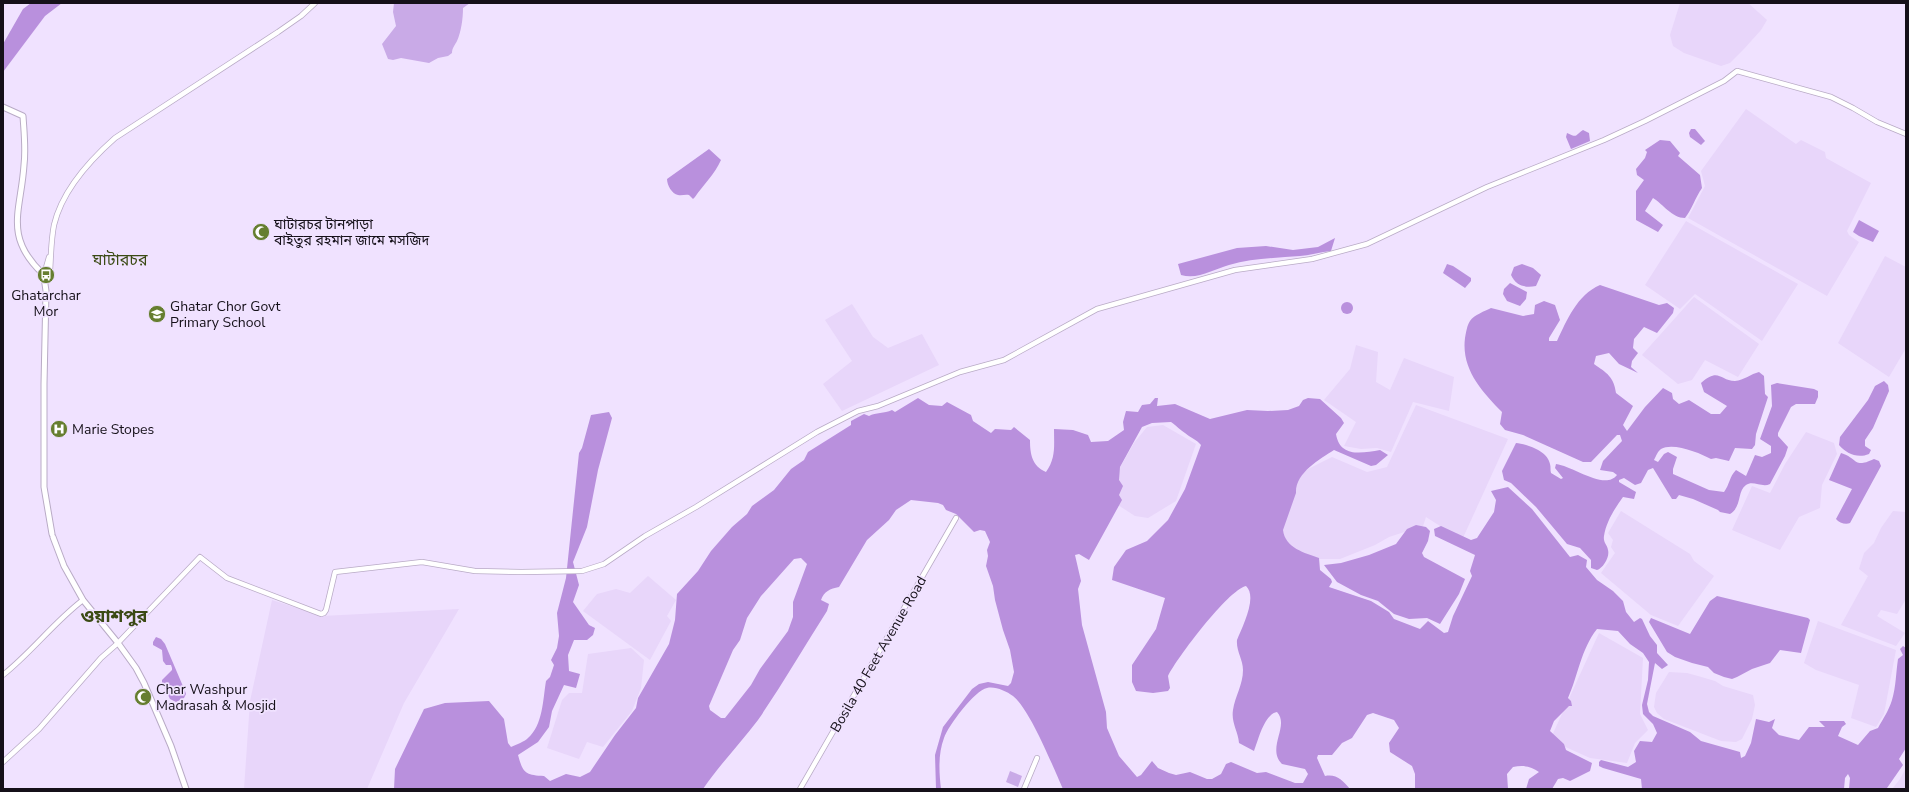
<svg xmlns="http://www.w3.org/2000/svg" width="1909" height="792" font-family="'Nunito Sans','Noto Sans Bengali',sans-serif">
	<rect width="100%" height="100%" fill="#f0e2ff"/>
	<g fill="#e8d6fa">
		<path d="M1680,3H1748L1767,20L1761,30L1743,50L1730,63L1721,66L1684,53L1673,46L1670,35Z"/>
		<path d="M1746,109L1796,144L1801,140L1825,152L1826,158L1871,183L1847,231L1849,235L1859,242L1827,296L1688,218L1705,186L1701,171Z"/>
		<path d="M1686,221L1798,284L1762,341L1695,294L1680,309L1645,285Z"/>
		<path d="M1885,256L1906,267V348L1889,377L1838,343Z"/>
		<path d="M1694,297L1759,344L1738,377L1705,360L1692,380L1678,384L1642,355Z"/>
		<path d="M852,304L873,337L888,348L922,334L939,365L842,411L823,384L852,361L825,320Z"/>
		<path d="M1356,345L1378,352L1376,382L1390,390L1404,358L1454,377L1449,411L1413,402L1391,452L1377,448L1361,449L1344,446L1356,422L1324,400L1350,369Z"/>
		<path d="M1416,405L1508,439L1462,540L1426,517L1423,526L1389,537L1375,545L1340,559H1308L1278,537L1296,475L1332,457L1367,472L1387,467Z"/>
		<path d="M1163,425L1196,444L1176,501L1148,518L1135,516L1118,505V471L1134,443L1147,427Z"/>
		<path d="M1806,432L1834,443L1837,454L1822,485L1820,508L1799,517L1780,550L1732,530L1752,486L1770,493L1785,464Z"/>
		<path d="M1621,511L1690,554L1694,561L1714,576L1678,626L1651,615L1601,573L1615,553L1611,547L1613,540L1608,533Z"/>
		<path d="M1893,511L1906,512V599L1897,614L1881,610L1877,616L1905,633L1896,646L1841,625L1868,576L1859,569L1864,553L1874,543L1881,528Z"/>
		<path d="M648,576L676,600L667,616L671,621L650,660L583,611L597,594L616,589L630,593Z"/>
		<path d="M272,600L322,616L459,609L404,703L367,789H244L250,701Z"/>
		<path d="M1818,621L1896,650L1884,714L1876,727L1851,718L1859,685L1816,670L1804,663Z"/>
		<path d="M1599,633L1643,658L1640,714L1648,730L1635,743L1627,763L1590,758L1550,740Z"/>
		<path d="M631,648L644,660L641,688L632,711L603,747L587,742L579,759L547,748L562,700L569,693H582L588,654Z"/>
		<path d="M1669,672L1687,673L1698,676L1715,681L1723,686L1753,695L1755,705L1752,719L1742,739L1736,742L1721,741L1664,719L1657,713L1654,707L1656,693Z"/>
		<path d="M1906,768V789H1892L1900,779Z"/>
	</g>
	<g fill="#c9aae7">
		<path d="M394,3H470L463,8C463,19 461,32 457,41C455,45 452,48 452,53L448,56L438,58L429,63L401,58L393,60L388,59L382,44L396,26L393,12Z"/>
		<path d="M1010,771L1022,776L1018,787L1006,782Z"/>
	</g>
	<g fill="#b990dd" fill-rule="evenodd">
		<path d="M31,3H62L45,16L3,72V44L23,9Z"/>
		<path d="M1691,129H1695L1705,141L1701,145L1690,137L1689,133Z"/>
		<path d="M1583,130L1589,133L1590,141L1571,149L1566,137L1567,133C1578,138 1574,136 1583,130Z"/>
		<path d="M1660,140L1670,141L1680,153L1678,156L1700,175L1702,188C1695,198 1692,209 1685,218C1672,218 1663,204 1653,198L1645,211L1663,225L1658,232L1636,220V191L1644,180L1637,175L1636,169L1645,158L1647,152L1645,150Z"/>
		<path d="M709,149L721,160C715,174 703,185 695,197L693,199L689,195C685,194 682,196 678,195C672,194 667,185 667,179Z"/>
		<path d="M1859,220L1879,231L1873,242L1859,236L1853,232Z"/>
		<path d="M1335,238L1331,251C1321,252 1311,255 1300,256C1277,258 1252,258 1229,265C1214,269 1198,280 1181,275L1178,264L1237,248L1266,246L1293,250L1318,247Z"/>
		<path d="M1447,264L1453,266L1471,278V281L1465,288L1443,273Z"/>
		<path d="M1522,264L1533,268L1541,275L1536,286C1525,288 1516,286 1511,275L1514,267Z"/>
		<path d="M1510,283L1527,292L1526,299L1520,306L1507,301L1503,294L1504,289Z"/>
		<path d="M1600,285L1659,305L1667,303L1674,308L1673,313L1657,333L1644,327L1634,339L1633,348L1638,353L1632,361L1631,367L1638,373L1619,364L1609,353L1596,356L1594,364C1607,373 1614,377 1616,393L1633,406L1623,425L1627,431L1645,407L1663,388L1672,393L1673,399L1679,404L1689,400L1711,414H1720L1727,406L1704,392L1701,383C1719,367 1720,381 1735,381C1744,380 1751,374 1759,372L1764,376L1765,394L1768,397L1756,434L1755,445L1752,449L1735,448L1729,461L1716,458L1711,459C1700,453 1673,442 1661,449C1658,451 1656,456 1654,460L1658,462L1664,454L1668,452L1677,457L1673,469V474L1709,490L1724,492C1730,484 1729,477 1736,470L1746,476L1755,455L1762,457L1771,453V446L1760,439L1772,406L1771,385L1777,383L1814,389L1818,391V397L1815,404H1796L1791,407L1778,433V436L1788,447L1785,456L1770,484C1762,488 1753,480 1746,485C1737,491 1742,507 1730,514L1720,512L1718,510L1693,499L1679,495L1676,499H1672L1653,468L1648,470L1641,483L1635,485L1624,478L1619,480V482L1636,492L1634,499L1623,497C1615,508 1606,522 1604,536C1603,543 1607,544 1608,550C1610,557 1603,568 1597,570L1591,568V560L1580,548L1567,544L1536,507L1511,483L1504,480L1502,471L1516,443C1527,444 1548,451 1550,464C1551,467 1550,470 1551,473L1561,479L1563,478L1555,468L1556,464C1573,466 1605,491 1617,475L1613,472L1600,470L1603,461L1622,441L1620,435H1617L1591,462H1583L1523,435L1505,430L1500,424L1502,412C1482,392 1461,369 1465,338C1466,333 1467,325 1470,321C1474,315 1485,311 1491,308L1523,316L1534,314L1535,305L1544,301L1555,305L1560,320L1549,338V341H1557C1567,320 1577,295 1600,285Z"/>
		<circle cx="1347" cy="308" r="6"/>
		<path d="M1884,381L1888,385L1889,391L1873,428L1865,440V446L1871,450L1869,454C1857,459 1846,453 1839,445L1840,437L1868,400L1875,386Z"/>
		<path d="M918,398L929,405L942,406L947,402L971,415L973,421L991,433L995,429L1011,430L1014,427L1030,440C1030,454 1032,466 1046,472C1056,458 1054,446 1054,429L1073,430L1088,435L1091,442L1108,441L1124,430L1123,422L1126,411L1138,412L1142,405L1150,404L1155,398H1158L1157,406L1175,404L1210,419L1247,410L1268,411L1288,410L1299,406L1303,400L1308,398L1320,399L1341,418L1344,423L1336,434C1340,458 1362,453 1380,450L1388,455L1376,465L1371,466L1334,450C1320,459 1295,473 1296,493L1283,530C1285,548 1305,553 1319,558L1320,570L1331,579L1332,582L1329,587L1371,601L1389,612L1394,619L1420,629L1428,621L1444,633L1448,632L1453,616L1472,576L1470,571L1475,555L1435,536L1434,529L1441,526L1471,540L1477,538L1494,512L1496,500L1491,491L1508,487L1532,509L1570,557L1578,555L1587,560L1586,567L1597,580L1613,591L1623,601L1626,612L1634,622L1640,618L1642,619L1650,636L1657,645V653L1668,665L1662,669L1655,663L1647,704L1649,712L1653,716L1690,732L1701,741L1740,752L1741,758L1745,756L1751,743L1756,719L1769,722L1775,719L1772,728L1779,735L1799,740L1809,727H1825L1819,721H1844L1846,724L1842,727L1838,736L1858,745L1870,731L1878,728C1883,719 1889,710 1892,700C1896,687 1896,672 1898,659L1903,655L1900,649L1903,646L1906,648V748L1899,759L1903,765L1887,788L1849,789L1850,778L1848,774L1845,778L1844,789H1642L1641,779L1603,768L1599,766V762L1601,760L1628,767L1636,762L1634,751L1640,741L1652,742L1657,733L1653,724L1643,714L1642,705L1648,680L1649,662L1643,653L1630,644L1618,631L1597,629C1581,649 1578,676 1568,698L1571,701L1572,706H1569L1554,721L1550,731L1564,744L1566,750L1592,763L1590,771L1570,781L1563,778L1558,779L1552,789H1526L1529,779L1539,772C1531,766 1523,765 1513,767L1507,774L1508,789H1415V774L1412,766L1390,752L1389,743L1399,728L1394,720L1373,713L1367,715L1352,738L1342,743L1332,755H1318L1317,758L1325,776C1337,774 1342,780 1350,789H1063C1053,767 1030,709 1013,696C1006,691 995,686 987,688C975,690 948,726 944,738C938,754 939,772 941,789H936L935,755L943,727L972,689L979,684L988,682L1008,686L1011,683L1014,672L1010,650L1003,630L995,600L993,586L986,566L988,556L987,550L990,542L985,531L980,530L974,532L956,514L946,510L943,505L938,503L911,500L896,510L889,520L867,540L839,587C830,589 824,591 821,600L829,604L827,611C804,647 782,685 758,720C740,744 720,764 703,789H394L395,769L424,709L445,703L489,701L504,719L508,743L511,747C517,744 524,742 528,738C543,725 543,699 546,681L550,677L554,665L551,660L557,648L559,636L557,613L566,578L579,453L582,448L591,415L609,412L612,418L598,470L587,527L573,562L579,585L573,602L589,625L595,628L593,635L587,640H574L568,655L569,671L580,674L576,688L564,685L552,711L549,727L538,742L518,755C523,773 525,775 544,776L550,781L566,774L580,777L590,772L615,735L636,708L638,698L669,644L675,620L677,594L698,571L711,551L732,527L747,514L752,506L774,490L791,469L804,460L808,452L851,425V421L864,414L869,416C876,412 884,414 892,410L895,412ZM1171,422C1177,426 1180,430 1185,433C1191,438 1196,439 1201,445L1185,489L1168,520L1147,541L1126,550L1114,567L1112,580L1165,598L1156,629L1132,665V682L1136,691L1153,693L1168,691L1170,688L1168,676C1177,658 1228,590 1246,586C1258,597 1242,627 1237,640C1236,651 1243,659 1243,670C1243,685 1235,696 1233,710C1231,723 1238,731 1239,743L1254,751C1258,741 1264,714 1277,712C1290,726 1266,748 1282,764L1305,769L1308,774L1303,783H1295L1266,772L1257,773L1231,762L1226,764L1221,774L1212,779H1207L1190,772L1176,775L1169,773L1158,768L1152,761L1141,775L1137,777L1119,756L1107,728L1106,712L1082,625L1078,589L1081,581L1075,555L1079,554L1089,560L1122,500L1119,495L1123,486L1119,480L1120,467L1142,427L1152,423ZM801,558L807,564L793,602V617L788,631L760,669L751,685L725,718H721L710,710L709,706L733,650L740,640L747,618L761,596L794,559Z"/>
		<path d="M1841,453C1858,458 1853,469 1874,459L1879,461L1881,466L1850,523C1846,525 1839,523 1836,519L1852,489L1829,480Z"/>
		<path d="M1416,525L1426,527L1430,531L1428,541L1422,553L1424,557L1465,579L1459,594L1440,624L1427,618L1409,619L1394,614L1378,601L1361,595L1337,582L1324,565L1341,563L1369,555L1396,544L1407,529Z"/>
		<path d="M1717,596L1808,618L1810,620L1801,653L1780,650L1770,663L1752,669L1737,677L1732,679L1724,677L1714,673L1708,667L1692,663L1675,657L1667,652L1649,622L1651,618L1690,634L1710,601Z"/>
		<path d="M156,637L161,639L165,644L185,691L186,694L184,698L176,702L170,699L162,683V680L172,670V668L171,665H166L163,661L162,650L153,645V642Z"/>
	</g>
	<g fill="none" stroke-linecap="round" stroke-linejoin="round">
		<defs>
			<g id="tertiary">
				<path d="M45,271L49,257"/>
				<path d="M50,271C51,256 51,240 54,225C62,191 89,161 115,138L278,32L301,16L315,3"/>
				<path d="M3,675C32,652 54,622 83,600"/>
				<path d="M3,762L39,729L101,658L118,643L200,557L227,578L321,614L324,613L326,610L335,572L422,562L475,571L521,572L582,571L604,564L645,536L696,507L817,432L858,411L878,406L960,372L1004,360L1097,309L1235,270L1312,259L1367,244L1487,187L1604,140L1645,121L1724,81L1737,71L1831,97L1853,108L1877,122L1906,134"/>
				<path d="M800,789L956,518"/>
				<path d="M1024,789L1037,758"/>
			</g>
			<g id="secondary">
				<path d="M3,107L23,116C24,132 26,149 24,165C21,211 3,236 43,274"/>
				<circle cx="47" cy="274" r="4"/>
				<path d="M44,277L46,291L44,384V487L52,534"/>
				<path d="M53,537L64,566L83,600L118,643L136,668L144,683L171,746L186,789"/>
			</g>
		</defs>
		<use href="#tertiary" stroke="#b9abc6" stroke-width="6"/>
		<use href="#secondary" stroke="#b9abc6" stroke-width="7"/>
		<use href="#tertiary" stroke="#fff" stroke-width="4.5"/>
		<use href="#secondary" stroke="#fff" stroke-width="5"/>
	</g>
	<defs>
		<symbol id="mosque-disc" viewBox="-11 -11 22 22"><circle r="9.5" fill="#667e30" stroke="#f0e2ff"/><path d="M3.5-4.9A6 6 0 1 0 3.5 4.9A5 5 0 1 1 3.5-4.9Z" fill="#fff"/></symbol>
		<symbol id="bus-disc" viewBox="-11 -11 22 22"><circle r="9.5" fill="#667e30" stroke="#f0e2ff"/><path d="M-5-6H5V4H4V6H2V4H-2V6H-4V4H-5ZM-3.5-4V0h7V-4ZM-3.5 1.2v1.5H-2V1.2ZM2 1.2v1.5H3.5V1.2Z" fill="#fff"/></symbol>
		<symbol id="school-disc" viewBox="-11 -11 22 22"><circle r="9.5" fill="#667e30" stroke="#f0e2ff"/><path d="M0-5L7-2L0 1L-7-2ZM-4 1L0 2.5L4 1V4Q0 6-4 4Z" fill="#fff"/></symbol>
		<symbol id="hospital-disc" viewBox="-11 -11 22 22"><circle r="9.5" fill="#667e30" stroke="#f0e2ff"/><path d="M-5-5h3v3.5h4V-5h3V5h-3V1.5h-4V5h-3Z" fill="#fff"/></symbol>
	</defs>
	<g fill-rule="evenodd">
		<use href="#mosque-disc" x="251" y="222" width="20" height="20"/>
		<use href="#bus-disc" x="36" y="265" width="20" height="20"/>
		<use href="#school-disc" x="147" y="304" width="20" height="20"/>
		<use href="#hospital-disc" x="49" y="419" width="20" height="20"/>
		<use href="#mosque-disc" x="133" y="687" width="20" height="20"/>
	</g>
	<g text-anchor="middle" stroke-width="3.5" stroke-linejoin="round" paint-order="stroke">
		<g font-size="14" fill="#151019" stroke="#f0e2ff" text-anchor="start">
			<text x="274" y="229">ঘাটারচর টানপাড়া<tspan x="274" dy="16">বাইতুর রহমান জামে মসজিদ</tspan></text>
			<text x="46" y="300" text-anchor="middle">Ghatarchar<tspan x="46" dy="16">Mor</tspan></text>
			<text x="170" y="311">Ghatar Chor Govt<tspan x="170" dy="16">Primary School</tspan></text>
			<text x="72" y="434">Marie Stopes</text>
			<text x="156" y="694">Char Washpur<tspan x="156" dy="16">Madrasah &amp; Mosjid</tspan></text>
		</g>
		<g font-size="14" fill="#151019" stroke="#f0e2ff">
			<text transform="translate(878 654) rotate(-60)" y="5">Bosila 40 Feet Avenue Road</text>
		</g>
		<g font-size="16" fill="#3b4a14" stroke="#f0e2ff">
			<text x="120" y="265">ঘাটারচর</text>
		</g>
		<g font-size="18" font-weight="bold" fill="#3b4a14" stroke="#f0e2ff">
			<text x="114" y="622">ওয়াশপুর</text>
		</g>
	</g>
	<rect width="1909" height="792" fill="none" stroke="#151019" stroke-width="8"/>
</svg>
